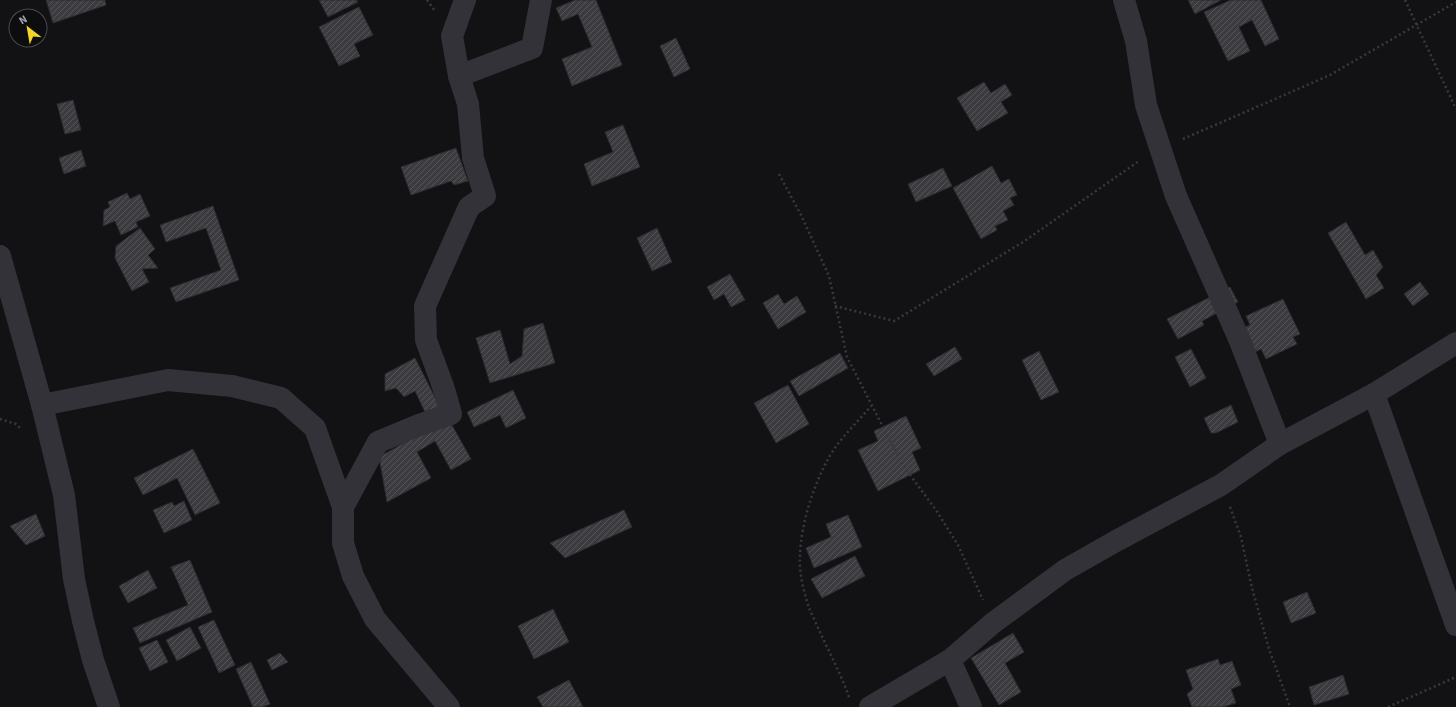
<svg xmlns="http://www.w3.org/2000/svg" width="1456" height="707" font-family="'Source Sans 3',sans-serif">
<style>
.building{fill:url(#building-hatch);stroke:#2c2b2f}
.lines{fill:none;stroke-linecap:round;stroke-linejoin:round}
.path{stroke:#38393f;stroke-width:2.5;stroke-dasharray:2 3;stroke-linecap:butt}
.minor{stroke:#323238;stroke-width:22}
</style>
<defs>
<pattern id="building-hatch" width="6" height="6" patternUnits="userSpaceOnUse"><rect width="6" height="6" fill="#3c3b40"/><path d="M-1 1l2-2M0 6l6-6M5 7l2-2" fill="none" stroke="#555459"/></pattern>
</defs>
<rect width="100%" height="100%" fill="#121113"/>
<g class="building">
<polygon points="46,0 105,0 106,5 53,23"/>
<polygon points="319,0 358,0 356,1 358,2 328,17"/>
<polygon points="575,0 596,0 622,65 572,86 562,59 592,47 578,14 562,21 556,8"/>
<polygon points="1188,0 1221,0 1195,14"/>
<polygon points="1231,0 1261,0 1279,39 1265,46 1252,20 1239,27 1250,51 1228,61 1204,12"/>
<polygon points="359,7 373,35 354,44 360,56 339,66 319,27"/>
<polygon points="676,38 690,69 674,77 660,46"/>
<polygon points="984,82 991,93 1005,84 1012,95 1001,102 1008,113 977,131 957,98"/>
<polygon points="73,100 81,130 65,134 57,104"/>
<polygon points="623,125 640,167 592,186 584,164 613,152 605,132"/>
<polygon points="456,148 468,181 454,185 451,181 411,195 401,167"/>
<polygon points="81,150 86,166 64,174 59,158"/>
<polygon points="992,166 1001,183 1009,179 1017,195 1010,198 1014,205 1003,211 1008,220 995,226 997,230 981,239 953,188"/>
<polygon points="943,168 952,186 916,202 908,184"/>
<polygon points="127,193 130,199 140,194 150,216 136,222 138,227 121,235 115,221 103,226 104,210 110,207 108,202"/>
<polygon points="213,206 239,280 176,302 170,288 221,270 206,228 166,242 160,225"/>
<polygon points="1346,222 1365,255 1373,250 1383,267 1376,275 1384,288 1366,299 1328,233"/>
<polygon points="140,228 155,249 148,255 158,268 142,269 149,282 132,291 115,258 116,246"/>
<polygon points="657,228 672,262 652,271 637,238"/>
<polygon points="730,274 745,300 731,307 724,294 714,300 707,287"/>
<polygon points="1420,282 1429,294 1413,306 1404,294"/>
<polygon points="1230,287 1238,302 1202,321 1204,325 1178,339 1167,319"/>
<polygon points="778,294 784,304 797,296 806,312 778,329 763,303"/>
<polygon points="1283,299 1300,334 1293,337 1297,344 1266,359 1261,349 1251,354 1239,330 1250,325 1246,316"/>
<polygon points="543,323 555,363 490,383 476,338 500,330 510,364 522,356 524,329"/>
<polygon points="955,347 962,359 934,376 926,364"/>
<polygon points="1191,349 1206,378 1190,387 1175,357"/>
<polygon points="1039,351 1059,392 1041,400 1022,360"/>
<polygon points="840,353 848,368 799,396 790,381"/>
<polygon points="415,358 440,407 426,414 415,391 404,397 396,388 385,391 385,374"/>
<polygon points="788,385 809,424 776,443 754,403"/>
<polygon points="513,390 526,418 506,428 500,415 474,427 467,412"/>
<polygon points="1231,405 1238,422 1216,433 1211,433 1204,418"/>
<polygon points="906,416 921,448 912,452 920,470 878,491 858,450 878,441 874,431"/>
<polygon points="448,418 471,459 451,470 435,441 417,452 431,478 387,502 379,457"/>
<polygon points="193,449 220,503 195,515 177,478 143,495 134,478"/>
<polygon points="184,501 192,520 164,533 153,510 172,502 174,506"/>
<polygon points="624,510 632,527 565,558 550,543"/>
<polygon points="36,514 45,536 26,545 10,526"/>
<polygon points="848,515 862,547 814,568 806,548 831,537 826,524"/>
<polygon points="855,556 865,576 822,598 811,579"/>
<polygon points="190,560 212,612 140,643 133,628 188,605 171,567"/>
<polygon points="148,570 157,588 128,603 119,586"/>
<polygon points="1307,592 1316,613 1291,623 1283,602"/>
<polygon points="553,609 569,642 534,659 518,626"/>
<polygon points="214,620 235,665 219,673 198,627"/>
<polygon points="190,627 201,648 177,661 166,640"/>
<polygon points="1013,633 1024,652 1005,663 1021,692 999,705 971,658"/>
<polygon points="157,640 168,662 150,671 139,648"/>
<polygon points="280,653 288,662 272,670 267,660"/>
<polygon points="1218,659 1220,665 1232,661 1241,685 1231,689 1236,703 1223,707 1192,707 1187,694 1193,689 1186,670"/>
<polygon points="251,662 270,704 263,707 253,707 236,669"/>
<polygon points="1343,675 1349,694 1314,705 1309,687"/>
<polygon points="569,680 583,707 543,707 537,697"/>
</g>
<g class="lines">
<g class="path">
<polyline points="427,0 435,11"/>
<polyline points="1405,0 1456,109"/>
<polyline points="1183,139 1330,75 1456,2"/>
<polyline points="779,174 801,215 829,276 847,357 902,464 936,510 958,545 983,600"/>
<polyline points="835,306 894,321 1023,242 1139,161"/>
<polyline points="0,419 16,424 22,430"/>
<polyline points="1230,507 1241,537 1252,588 1269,649 1290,707"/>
<path d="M849,697C841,674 829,652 819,630C816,623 812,615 809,608C804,592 799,574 800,557C800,524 817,472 837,445C847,432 860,419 871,406"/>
<polyline points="1388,707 1456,677"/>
</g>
<g class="minor">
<polyline points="1124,0 1136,41 1146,105 1176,196 1240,341 1280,444"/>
<polyline points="459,76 532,48 541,0"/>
<polyline points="0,256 42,405 64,495 74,579 83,621 93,660 109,707"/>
<polyline points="1374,394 1456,625"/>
<polyline points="42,405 168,380 232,386 281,398 315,428 343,507 343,543 353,576 375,619 449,707"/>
<polyline points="343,507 378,442 419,425 451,414 444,389 426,340 425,306 469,207 485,196 473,158 468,104 459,76 452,36 465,0"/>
<polyline points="950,660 971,707"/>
<polyline points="870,707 950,660 993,623 1065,570 1116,541 1221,485 1280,444 1374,394 1456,343"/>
</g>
</g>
<g transform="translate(28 28) rotate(329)"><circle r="19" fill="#0d0c0e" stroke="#494950"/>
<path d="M0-3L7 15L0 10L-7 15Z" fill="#f2d42b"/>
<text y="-6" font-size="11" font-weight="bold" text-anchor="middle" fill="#a3a5b4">N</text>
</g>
</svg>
